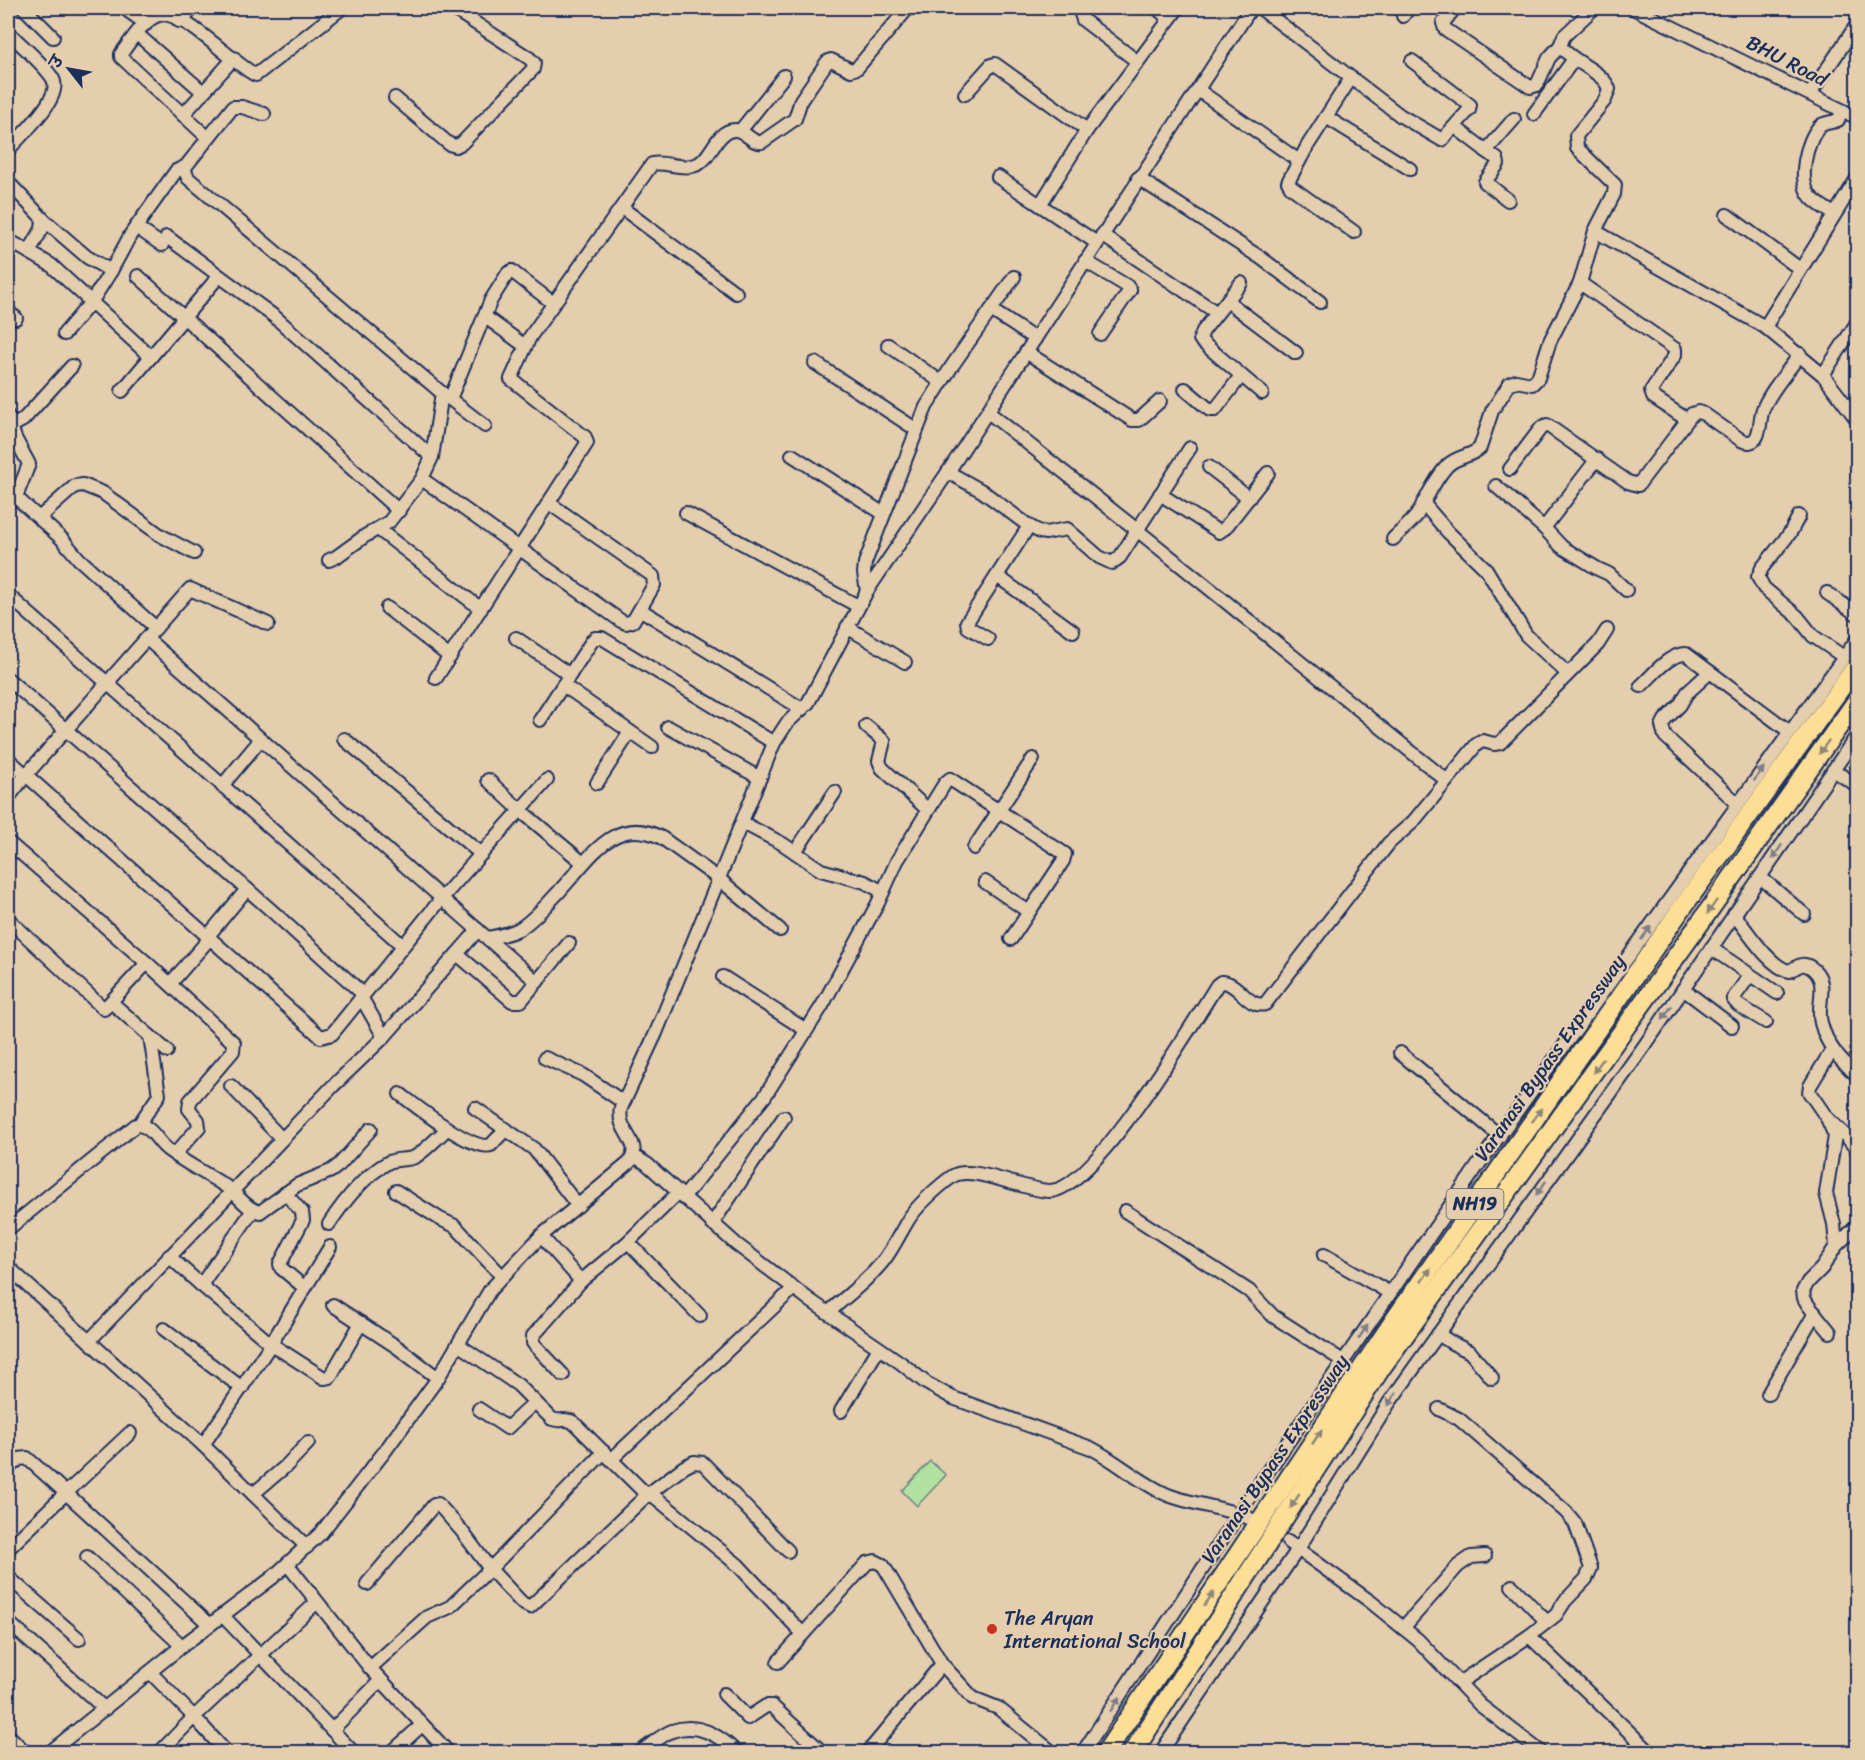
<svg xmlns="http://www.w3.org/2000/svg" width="1865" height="1760" font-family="Sriracha,'Playpen Sans Deva',sans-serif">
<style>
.green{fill:#b2e1a1;stroke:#668880;stroke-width:1.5}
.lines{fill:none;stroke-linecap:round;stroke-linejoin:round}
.minor-casing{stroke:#1b2f5e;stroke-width:16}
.highway-casing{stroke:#1b2f5e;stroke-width:22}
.minor{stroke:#e4ceae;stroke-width:12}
.highway{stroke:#fcde96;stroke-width:18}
.oneway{fill:#8c867a}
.oneway2{fill:#807e86}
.poi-dot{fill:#c8321e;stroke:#e4ceae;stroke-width:2}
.labels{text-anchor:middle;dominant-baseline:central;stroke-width:4.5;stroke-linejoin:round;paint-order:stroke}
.shield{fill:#e4ceae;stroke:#575f76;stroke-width:1.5}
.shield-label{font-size:18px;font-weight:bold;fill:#1b2f5e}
.street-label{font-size:20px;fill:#1b2f5e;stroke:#e4ceae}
.poi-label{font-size:20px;fill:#1b2f5e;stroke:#e4ceae;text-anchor:start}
</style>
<rect width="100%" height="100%" fill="#e4ceae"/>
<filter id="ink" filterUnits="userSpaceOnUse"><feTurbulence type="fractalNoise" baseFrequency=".0167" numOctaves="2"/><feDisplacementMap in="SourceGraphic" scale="12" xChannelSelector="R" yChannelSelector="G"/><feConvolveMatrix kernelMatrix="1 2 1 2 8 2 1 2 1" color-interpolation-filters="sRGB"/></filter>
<g filter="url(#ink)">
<polygon class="green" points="930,1461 946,1475 917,1506 902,1491"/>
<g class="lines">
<defs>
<g id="minor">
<polyline points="24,8 53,37"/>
<polyline points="124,8 146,24"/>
<polyline points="1084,8 1081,14 1083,20 1138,62"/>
<polyline points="1157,8 1169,19"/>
<polyline points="1260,8 1401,116 1442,140 1469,110 1470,105 1412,61"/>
<polyline points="1455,8 1443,23 1445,29 1530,87 1537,85 1549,58 1560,46"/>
<path d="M1594,8L1564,36L1560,46C1572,62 1603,71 1609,89L1605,100L1576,136L1577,148L1615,185L1614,194L1595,231L1765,327"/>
<polyline points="1633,8 1858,118"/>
<polyline points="1403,16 1409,8"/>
<polyline points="179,21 194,8"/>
<path d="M8,32C19,43 46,66 53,79C63,98 21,135 8,150"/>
<polyline points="137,34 203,92"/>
<polyline points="1351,78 1308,145 1288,182 1291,187 1354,232"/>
<polyline points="1198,90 1299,161"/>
<polyline points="965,94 991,65 995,64 1087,130"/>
<polyline points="1810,94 1858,23"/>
<polyline points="395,98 449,144 456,146 462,143 533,69 534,63 529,58 452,8"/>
<polyline points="264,114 242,107 233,107 186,166 185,171 188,178 442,393 485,426"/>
<polyline points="1534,114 1574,59"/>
<polyline points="183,115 234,58"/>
<polyline points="1326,117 1410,169"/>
<polyline points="1455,127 1497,159 1498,164 1485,182 1508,200"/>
<polyline points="740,131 784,76"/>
<path d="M208,138L121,57V54C130,42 144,19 159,15C182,8 235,66 256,75L342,8"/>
<polyline points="1486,151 1514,119"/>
<polyline points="998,177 1097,243"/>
<polyline points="1858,177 1765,327 1823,375 1858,421"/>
<polyline points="1138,178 1261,258 1320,302"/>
<polyline points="8,182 43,219 42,229 29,252"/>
<polyline points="1040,205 1087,130 1178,8"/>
<polyline points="622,208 736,293"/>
<path d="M1834,214C1826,209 1817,204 1811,197C1797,181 1806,140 1820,126C1825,122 1832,123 1838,120L1843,111"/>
<polyline points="1727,215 1800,269"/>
<polyline points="43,219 87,257 111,271"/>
<polyline points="136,227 162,245"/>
<polyline points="1102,235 1217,313"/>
<polyline points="167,237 275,317 432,457"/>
<polyline points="8,240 51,265 151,357"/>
<polyline points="1085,261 1127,286 1130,290 1100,334"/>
<polyline points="138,276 399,511"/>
<polyline points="1241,283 1203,331 1200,339 1202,342 1262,393"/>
<polyline points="1580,283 1675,349 1675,355 1651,391 1653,397 1686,419"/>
<polyline points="1227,301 1296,353"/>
<polyline points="991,310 1035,339"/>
<polyline points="8,312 16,318"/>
<polyline points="484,316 525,346"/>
<polyline points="64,334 92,301 111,271 131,234 176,171 182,168"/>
<polyline points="888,345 941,382"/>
<polyline points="1026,352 1132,420 1139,420 1160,401"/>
<polyline points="815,363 917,430"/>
<polyline points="1823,375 1858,321"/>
<polyline points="1185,389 1210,410 1215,410 1241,376"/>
<polyline points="122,391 219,276"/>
<polyline points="442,393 432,457 422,479 621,621 626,623 633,621 654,585 653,576 549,503"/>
<polyline points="450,399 491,300 508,273 512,271 514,273 553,303"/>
<polyline points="988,412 1137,530 1446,780"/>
<polyline points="8,416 15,438 29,464 16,497"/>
<polyline points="12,426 23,420 72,366"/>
<polyline points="792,455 884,514"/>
<polyline points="1209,467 1249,498"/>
<path d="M1510,469L1541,428L1547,425L1628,482L1638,485L1692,414L1698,412L1704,414L1741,440C1747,443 1754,443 1757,436C1761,428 1760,417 1763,409C1771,389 1788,372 1800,354"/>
<polyline points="948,472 982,491 1029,526 1040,532 1046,533 1067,529 1099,557 1112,563 1120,557 1190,448"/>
<polyline points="1496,486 1544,528 1562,547 1598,569 1609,574 1626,590"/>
<polyline points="8,490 62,539 79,559 156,628"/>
<polyline points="1160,494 1219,532 1225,528 1268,473"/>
<polyline points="1423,503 1448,532 1486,569 1526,635 1568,674"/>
<polyline points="686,513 858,606"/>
<polyline points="1799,516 1790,533 1762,568 1758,577 1764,588 1797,616 1813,636 1844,657"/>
<polyline points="39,518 75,486 83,485 103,493 160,535 194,553"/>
<polyline points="1544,528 1597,459"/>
<polyline points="378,529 481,609"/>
<path d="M1393,539C1401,531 1410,524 1417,515C1427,498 1434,480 1447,466C1456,456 1471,457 1480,448L1492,411L1510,383L1516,381L1532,384L1538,378L1550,341L1580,283L1595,231"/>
<polyline points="329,560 336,557 365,536 389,522 422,479"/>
<polyline points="997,576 1073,631"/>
<polyline points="867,591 864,573 865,563 926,407 952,366 1014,277"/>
<polyline points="1827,593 1858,615"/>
<polyline points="8,595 402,945"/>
<polyline points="387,608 450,657"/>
<polyline points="641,610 802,709"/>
<polyline points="847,627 905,662"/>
<polyline points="516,638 570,675"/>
<polyline points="147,639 537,982"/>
<polyline points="988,639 968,627 967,622 1029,526"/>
<polyline points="1710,672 1687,693 1680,705 1665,720 1662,726 1665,736 1738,804"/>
<path d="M436,678L587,443L585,437L511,379L530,337L652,164C666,161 683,171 698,164C712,157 716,131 734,130C745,129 751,144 762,142L795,119L801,100L827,62L831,60L851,70L857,68L908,8"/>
<polyline points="8,679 272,911 363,994"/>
<polyline points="563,685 652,747"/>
<path d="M1641,686C1653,675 1668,654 1686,654L1790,732"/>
<polyline points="540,720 592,641 595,638 602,638 774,743"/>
<polyline points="866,726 884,741 879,761 882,768 928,810"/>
<polyline points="668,727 760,778"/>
<polyline points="344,739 481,854"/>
<polyline points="8,759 321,1037 332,1034 442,898 547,780"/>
<polyline points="1833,770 1858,786"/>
<polyline points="488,780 520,810 582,862"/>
<polyline points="597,783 630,732"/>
<polyline points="222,786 261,739"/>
<polyline points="8,798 26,775 190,589 268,624"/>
<polyline points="743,823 783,844 821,870 865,882 883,892"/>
<polyline points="8,842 147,963 234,1043 233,1051 190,1101 189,1109 198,1120 199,1127 175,1154"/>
<polyline points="974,848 1033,759"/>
<polyline points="795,852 835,792"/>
<polyline points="1760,877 1804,914"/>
<polyline points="985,882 1029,912"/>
<path d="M1734,914C1746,929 1771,969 1790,971C1799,965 1804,961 1814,970C1829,984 1816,1005 1821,1023C1827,1046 1840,1061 1858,1076"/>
<polyline points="8,919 104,1009 147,963"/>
<polyline points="208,936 247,889"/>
<path d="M488,938C498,936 509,934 519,929C534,920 560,891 571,878C596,849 620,816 662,838L719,879L780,930"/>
<polyline points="1711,948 1777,993"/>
<polyline points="457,954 512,1001 521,1001 569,943"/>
<polyline points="1750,975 1733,999 1738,1005 1766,1022"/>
<polyline points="723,977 806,1030"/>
<polyline points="170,984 210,938"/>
<polyline points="1683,989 1732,1026"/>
<polyline points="361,997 384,1037"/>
<polyline points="111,1002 167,1051"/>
<polyline points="1832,1050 1810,1086 1809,1092 1827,1118 1845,1135 1858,1151"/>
<polyline points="1400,1053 1500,1136"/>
<polyline points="545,1058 583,1075 623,1102"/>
<polyline points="231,1086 282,1139"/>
<path d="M400,1094C416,1106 473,1152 491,1145L506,1129"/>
<polyline points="475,1108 534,1149 578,1206"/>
<polyline points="1827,1118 1835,1136 1826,1193 1834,1224 1836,1246"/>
<polyline points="141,1125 142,1120 159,1095 150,1036"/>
<path d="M634,1156L647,1164L736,1244L811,1301L901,1363L926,1383L953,1398L1091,1448C1118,1462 1140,1483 1168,1495C1194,1505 1223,1507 1249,1518"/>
<polyline points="396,1191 440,1219 455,1226 502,1276"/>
<polyline points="285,1193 302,1212 303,1220 280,1264 281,1268 305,1288"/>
<polyline points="683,1198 765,1096 822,1006 878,903 897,861 945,783 950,779 1065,854 1063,861 1011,939"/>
<polyline points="1125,1211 1249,1291 1273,1316 1343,1361"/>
<path d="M329,1224C344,1201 363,1177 387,1163C395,1158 406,1161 415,1157C426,1150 437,1138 447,1129"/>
<polyline points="712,1224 784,1117"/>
<path d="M8,1229L136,1125C151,1124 157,1142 168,1150C188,1165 211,1176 231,1190C240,1198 248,1210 260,1212L297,1185L331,1171L339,1165L371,1129"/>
<polyline points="541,1236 581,1281"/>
<polyline points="628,1242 700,1316"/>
<polyline points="1324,1255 1390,1293"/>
<polyline points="169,1256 201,1285 271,1344 324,1378 330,1377 361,1323"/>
<polyline points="8,1267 203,1445"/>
<polyline points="201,1285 253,1210"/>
<polyline points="333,1305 397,1347 438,1378"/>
<path d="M828,1313C846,1296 869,1280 884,1260C894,1247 901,1231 910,1217C919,1204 940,1185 953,1176C971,1164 1026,1191 1050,1191C1093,1191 1193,1023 1217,985L1221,982C1238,981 1248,1009 1265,1004L1389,843L1413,822L1477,744L1483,741L1494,744L1500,743L1598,644L1607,630"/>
<polyline points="164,1329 242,1388"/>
<polyline points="1830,1332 1808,1305 1804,1298 1803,1291 1808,1282 1822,1268 1836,1246 1858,1225"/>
<polyline points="1438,1334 1452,1343 1470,1352 1492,1378"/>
<polyline points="89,1341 333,1086 384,1037 478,930"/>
<path d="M459,1345L518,1385L552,1419C559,1422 565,1418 573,1422L647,1495L655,1497L738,1565L803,1634"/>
<polyline points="563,1375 533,1343 533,1336 581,1281 628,1242 678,1193"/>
<polyline points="1768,1394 1815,1313"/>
<polyline points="479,1409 507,1428 535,1402"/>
<polyline points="1439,1409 1459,1419 1566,1512 1575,1523 1591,1568 1586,1579 1565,1601 1556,1615 1529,1636"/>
<polyline points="841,1411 879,1348"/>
<polyline points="612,1459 794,1288"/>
<polyline points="8,1468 19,1459 27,1458 66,1493 130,1433"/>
<polyline points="253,1494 286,1466 308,1443"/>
<polyline points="1288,1542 1371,1602 1418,1640 1480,1705 1541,1752"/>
<polyline points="307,1547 203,1445 271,1344 330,1247"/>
<polyline points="8,1549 66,1493 209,1624"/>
<polyline points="87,1557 182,1646"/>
<polyline points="288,1565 370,1668 448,1752"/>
<polyline points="8,1577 79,1639"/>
<polyline points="367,1584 434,1505 438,1504 461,1530 490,1569 522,1603 530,1607 647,1495 684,1467 694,1462 703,1463 788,1551"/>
<polyline points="1512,1586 1547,1622"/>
<polyline points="222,1615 353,1752"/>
<polyline points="8,1622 105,1709"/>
<polyline points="1403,1628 1458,1566 1471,1557 1485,1556"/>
<polyline points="778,1662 867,1563 875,1561 883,1565 942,1664"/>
<polyline points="370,1668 427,1617 450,1607 490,1569 604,1452"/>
<polyline points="150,1672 194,1717 226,1752"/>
<polyline points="1459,1683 1529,1636 1647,1749"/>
<polyline points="724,1694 748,1718 766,1706 772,1706 822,1752"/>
<polyline points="332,1730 381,1680"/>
<polyline points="8,1735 25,1752"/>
<path d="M50,1752L182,1646L272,1578L321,1533L385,1451L438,1378L490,1290L541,1236L630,1162C643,1140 616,1133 621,1108L656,1033L774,743L787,723L808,703L867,591L948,472L1251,8"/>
<polyline points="160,1752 194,1717 317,1602"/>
<polyline points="392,1752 422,1725"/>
<path d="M640,1752C650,1746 661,1735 672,1731C697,1722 719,1735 736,1752"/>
<polyline points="868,1752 942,1664 973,1698 998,1708 1052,1752"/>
<polyline points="1083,1752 1239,1513 1481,1161 1858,638"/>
<polyline points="1161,1752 1298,1549 1389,1403 1645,1045 1858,734"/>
</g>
<g id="highway">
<polyline points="1106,1752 1393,1322 1679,912 1858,664"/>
<polyline points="1133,1752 1381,1368 1700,923 1858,699"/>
</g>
</defs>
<use href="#minor" class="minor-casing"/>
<use href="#highway" class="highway-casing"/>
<use href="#minor" class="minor"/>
<use href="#highway" class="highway"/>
</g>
<defs><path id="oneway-solid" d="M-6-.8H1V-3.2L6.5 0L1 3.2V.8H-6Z" transform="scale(1.5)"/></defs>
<g class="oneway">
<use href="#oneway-solid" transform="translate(1824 747) rotate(125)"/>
<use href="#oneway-solid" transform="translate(1712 907) rotate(125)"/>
<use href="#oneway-solid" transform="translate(1598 1066) rotate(126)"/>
<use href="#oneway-solid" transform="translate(1537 1115) rotate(-55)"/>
<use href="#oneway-solid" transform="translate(1426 1275) rotate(-55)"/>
<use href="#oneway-solid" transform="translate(1317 1437) rotate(-56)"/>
<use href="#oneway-solid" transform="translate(1295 1501) rotate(123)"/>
<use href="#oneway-solid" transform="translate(1209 1599) rotate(-56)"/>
</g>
<g class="oneway2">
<use href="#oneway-solid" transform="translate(1759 774) rotate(-54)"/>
<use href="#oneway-solid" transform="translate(1777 852) rotate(124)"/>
<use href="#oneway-solid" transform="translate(1646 933) rotate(-54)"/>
<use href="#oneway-solid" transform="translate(1667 1013) rotate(124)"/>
<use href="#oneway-solid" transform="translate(1541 1188) rotate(126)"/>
<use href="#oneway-solid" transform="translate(1363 1332) rotate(-56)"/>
<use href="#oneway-solid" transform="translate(1392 1399) rotate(124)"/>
<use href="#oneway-solid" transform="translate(1115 1704) rotate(-57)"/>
</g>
</g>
<circle class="poi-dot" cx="992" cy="1629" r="6"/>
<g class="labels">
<rect class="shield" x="1446.5" y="1189" width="57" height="30" rx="4.5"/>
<g class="shield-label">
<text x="1475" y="1204">NH19</text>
</g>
<g class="street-label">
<text transform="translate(1787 61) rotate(27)">BHU Road</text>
<text transform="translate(1550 1058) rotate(-55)">Varanasi Bypass Expressway</text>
<text transform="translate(1275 1459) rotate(-56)">Varanasi Bypass Expressway</text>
</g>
<g class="poi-label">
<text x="1004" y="1618">The Aryan<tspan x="1004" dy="23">International School</tspan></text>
</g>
</g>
<rect width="1865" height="1760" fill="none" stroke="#e4ceae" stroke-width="30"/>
<rect x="15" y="15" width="1835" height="1730" fill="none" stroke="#1b2f5e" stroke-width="2" filter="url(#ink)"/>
<g transform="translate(69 69) rotate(301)" stroke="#e4ceae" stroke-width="4.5" paint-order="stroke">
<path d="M0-4.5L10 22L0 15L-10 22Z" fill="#1b2f5e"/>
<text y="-9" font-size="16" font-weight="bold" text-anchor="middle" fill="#1b2f5e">उ</text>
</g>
</svg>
